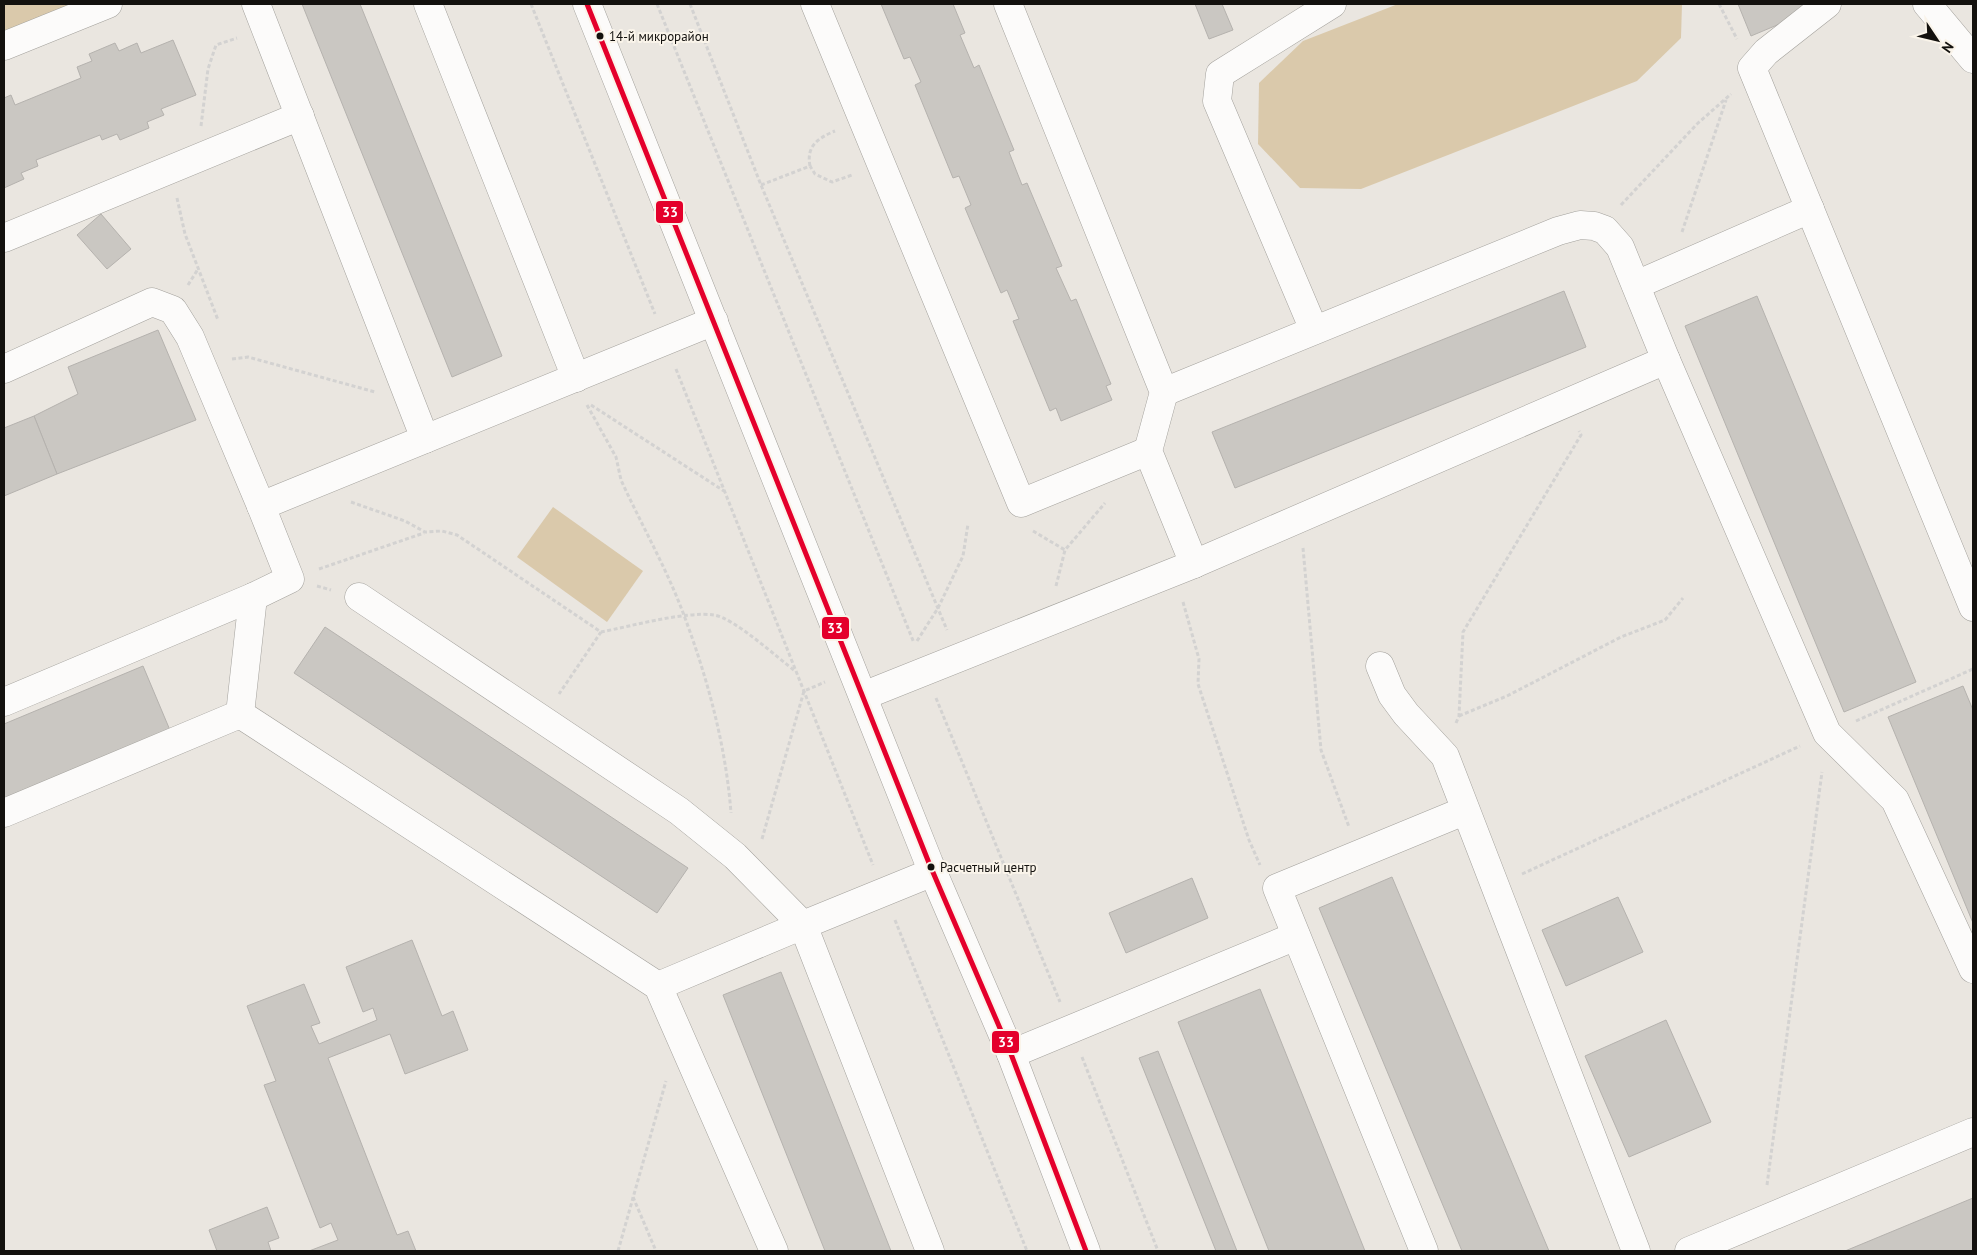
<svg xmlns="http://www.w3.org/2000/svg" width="1977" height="1255" font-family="'PT Sans',sans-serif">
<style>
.green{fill:#dac9ab}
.building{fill:#cac7c2;stroke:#b5b2ae}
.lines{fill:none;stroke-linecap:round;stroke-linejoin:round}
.minor-casing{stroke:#a3a19c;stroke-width:29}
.path{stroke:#d3d2d1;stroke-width:3;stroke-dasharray:4 2.5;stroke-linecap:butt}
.minor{stroke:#fcfbfa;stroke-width:28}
.bus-1-casing{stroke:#faf4ea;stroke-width:9}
.bus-1{stroke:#e4002b;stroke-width:5}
.bus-dot{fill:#13110e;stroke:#faf4ea;stroke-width:2}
.labels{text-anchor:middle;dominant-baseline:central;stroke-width:4;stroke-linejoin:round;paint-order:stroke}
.bus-label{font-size:13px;fill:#13110e;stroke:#faf4ea;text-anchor:start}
.line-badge{stroke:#faf4ea;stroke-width:2}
.badge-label{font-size:14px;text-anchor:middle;font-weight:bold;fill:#fff}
</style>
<rect width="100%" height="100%" fill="#eae6e0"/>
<g class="green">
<polygon points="4,4 75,4 4,32"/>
<polygon points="1398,4 1682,4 1681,38 1637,81 1361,189 1300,188 1258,144 1259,83 1303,41"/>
<polygon points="553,507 643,571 607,622 517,557"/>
</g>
<g class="building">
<polygon points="302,4 360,4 502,356 452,377"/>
<polygon points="881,4 953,4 965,33 960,35 974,68 979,65 1014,150 1009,152 1022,185 1027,183 1062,266 1056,268 1071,301 1076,299 1111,384 1106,386 1112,400 1061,421 1056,408 1050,411 1013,321 1019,319 1007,290 1001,293 965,208 971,205 959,176 953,178 915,85 921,82 910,57 904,59"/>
<polygon points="1195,4 1222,4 1233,30 1209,39"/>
<polygon points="1738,4 1810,4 1813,10 1751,36"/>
<polygon points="173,40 196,95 161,109 164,115 147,122 149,128 120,140 117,134 102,140 100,135 36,160 38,166 21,173 24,179 4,188 4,98 11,95 15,105 81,78 77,67 92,61 89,54 115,43 119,51 137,43 141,53"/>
<polygon points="101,214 131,249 107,269 77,235"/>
<polygon points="1564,291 1586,347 1235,488 1212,432"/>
<polygon points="1757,296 1916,682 1844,712 1685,326"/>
<polygon points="158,330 196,420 57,474 34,416 78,394 68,367"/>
<polygon points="34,416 57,474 4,496 4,428"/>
<polygon points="325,627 688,868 657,913 294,673"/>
<polygon points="143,666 172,735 4,804 4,724"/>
<polygon points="1963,686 1973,710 1973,923 1888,717"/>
<polygon points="1392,877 1549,1251 1462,1251 1319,908"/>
<polygon points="1192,878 1208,918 1126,953 1109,913"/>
<polygon points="1618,897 1643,952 1566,986 1542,930"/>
<polygon points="412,940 442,1016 453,1011 468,1050 405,1074 390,1034 328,1058 397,1235 408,1231 416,1251 309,1251 338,1240 331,1223 320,1228 264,1085 276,1081 247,1006 304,984 320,1023 311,1026 319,1044 377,1020 373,1008 363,1012 346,967"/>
<polygon points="781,972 891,1251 825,1251 723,995"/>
<polygon points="1260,989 1365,1251 1269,1251 1178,1022"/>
<polygon points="1666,1020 1711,1122 1629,1157 1585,1056"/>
<polygon points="1158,1051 1237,1251 1216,1251 1139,1058"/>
<polygon points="1973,1198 1973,1251 1845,1251"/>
<polygon points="267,1207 279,1238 268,1242 271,1251 217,1251 209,1230"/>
</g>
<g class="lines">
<defs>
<g id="minor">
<polyline points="256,4 425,439"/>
<polyline points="428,4 576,378"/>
<polyline points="587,4 929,863 1011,1054 1086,1251"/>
<polyline points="815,4 1021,503 1148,451"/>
<polyline points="1008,4 1164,392 1148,451 1194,564"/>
<polyline points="1827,4 1766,52 1752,68 1973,607"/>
<polyline points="1927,4 1973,59"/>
<polyline points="4,46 108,4"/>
<polyline points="4,238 300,116"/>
<polyline points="1636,285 1810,209"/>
<polyline points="1314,330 1217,101 1220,74 1332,4"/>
<polyline points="4,369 152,302 173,310 190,337 261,506"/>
<polyline points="1164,392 1558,231 1580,225 1594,226 1605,230 1620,247 1666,360 1827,733 1895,800 1973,969"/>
<polyline points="359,597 679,811 735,856 803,925 933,872"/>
<polyline points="1380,666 1392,695 1406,714 1445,756 1636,1251"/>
<polyline points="863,696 1194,564 1666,360"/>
<polyline points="4,702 253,597"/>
<polyline points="240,714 253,597 290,579 261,506 714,321"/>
<polyline points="4,813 240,714 658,986 774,1251"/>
<polyline points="658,986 803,925 930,1251"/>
<polyline points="1011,1054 1296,936"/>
<polyline points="1424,1251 1277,888 1464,811"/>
<polyline points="1689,1251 1973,1132"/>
</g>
</defs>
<use href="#minor" class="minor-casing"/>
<g class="path">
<polyline points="531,4 655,314"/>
<polyline points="657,4 914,643"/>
<polyline points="690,4 761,185 947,630"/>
<polyline points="1719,4 1737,39"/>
<polyline points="201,126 208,69 216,45 237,38"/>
<path d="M810,166C806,146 818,138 835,131"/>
<polyline points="761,185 810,166 815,174 832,182 852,175"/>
<polyline points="177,198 185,234 218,320"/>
<polyline points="1621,205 1697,124 1731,94"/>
<polyline points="1682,232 1726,100"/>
<polyline points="188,285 198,269"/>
<polyline points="232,359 248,357 375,392"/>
<polyline points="676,369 873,865"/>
<path d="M587,405L616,457L621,480C642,526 668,571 685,618C708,680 726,747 731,813"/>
<polyline points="591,405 724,491"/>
<polyline points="351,502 405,521 425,532 442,531 457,535 601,632 559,694"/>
<polyline points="1033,531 1065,550"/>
<polyline points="1303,548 1321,750 1349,827"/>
<polyline points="319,569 424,533"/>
<polyline points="317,586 331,590"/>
<polyline points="1056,586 1065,550 1105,503"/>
<polyline points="1183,602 1199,659 1198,684 1249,840 1260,865"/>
<path d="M601,632C632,626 685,611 714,615C734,618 778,658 795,671"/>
<polyline points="917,641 938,608 963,556 968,524"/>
<polyline points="936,698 1060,1002"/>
<polyline points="1459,716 1507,696 1621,637 1665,620 1683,598"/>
<polyline points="1856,721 1973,669"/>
<polyline points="1456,723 1459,716 1463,632 1581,435 1579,431"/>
<polyline points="762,839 804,691 825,682"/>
<polyline points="1522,874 1800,746"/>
<polyline points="895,920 1027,1251"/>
<polyline points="1082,1057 1158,1251"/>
<polyline points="1767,1185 1822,772"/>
<polyline points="633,1197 656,1251"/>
<polyline points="618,1251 666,1081"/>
</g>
<use href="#minor" class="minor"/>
<defs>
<polyline id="bus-1" points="587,4 929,863 1011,1054 1086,1251"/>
</defs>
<use href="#bus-1" class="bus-1-casing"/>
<use href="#bus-1" class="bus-1"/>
</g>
<g class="bus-dot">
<circle cx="600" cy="36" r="4.5"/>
<circle cx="931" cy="867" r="4.5"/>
</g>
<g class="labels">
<g class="bus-label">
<text x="609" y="36">14-й микрорайон</text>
<text x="940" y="867">Расчетный центр</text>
</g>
</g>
<g class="line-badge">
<rect x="655" y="200" width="29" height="24" rx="5" fill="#e4002b"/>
<rect x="821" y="616" width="29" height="24" rx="5" fill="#e4002b"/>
<rect x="991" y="1030" width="29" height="24" rx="5" fill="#e4002b"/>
</g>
<g class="badge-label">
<text x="670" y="217">33</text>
<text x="835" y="633">33</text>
<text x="1006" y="1047">33</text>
</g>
<rect width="1977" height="1255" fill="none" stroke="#13110e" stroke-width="10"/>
<g transform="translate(1937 40) rotate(125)" stroke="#faf4ea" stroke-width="4" paint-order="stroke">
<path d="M0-4L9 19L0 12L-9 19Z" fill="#13110e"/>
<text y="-8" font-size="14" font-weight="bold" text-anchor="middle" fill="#13110e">N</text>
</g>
</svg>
